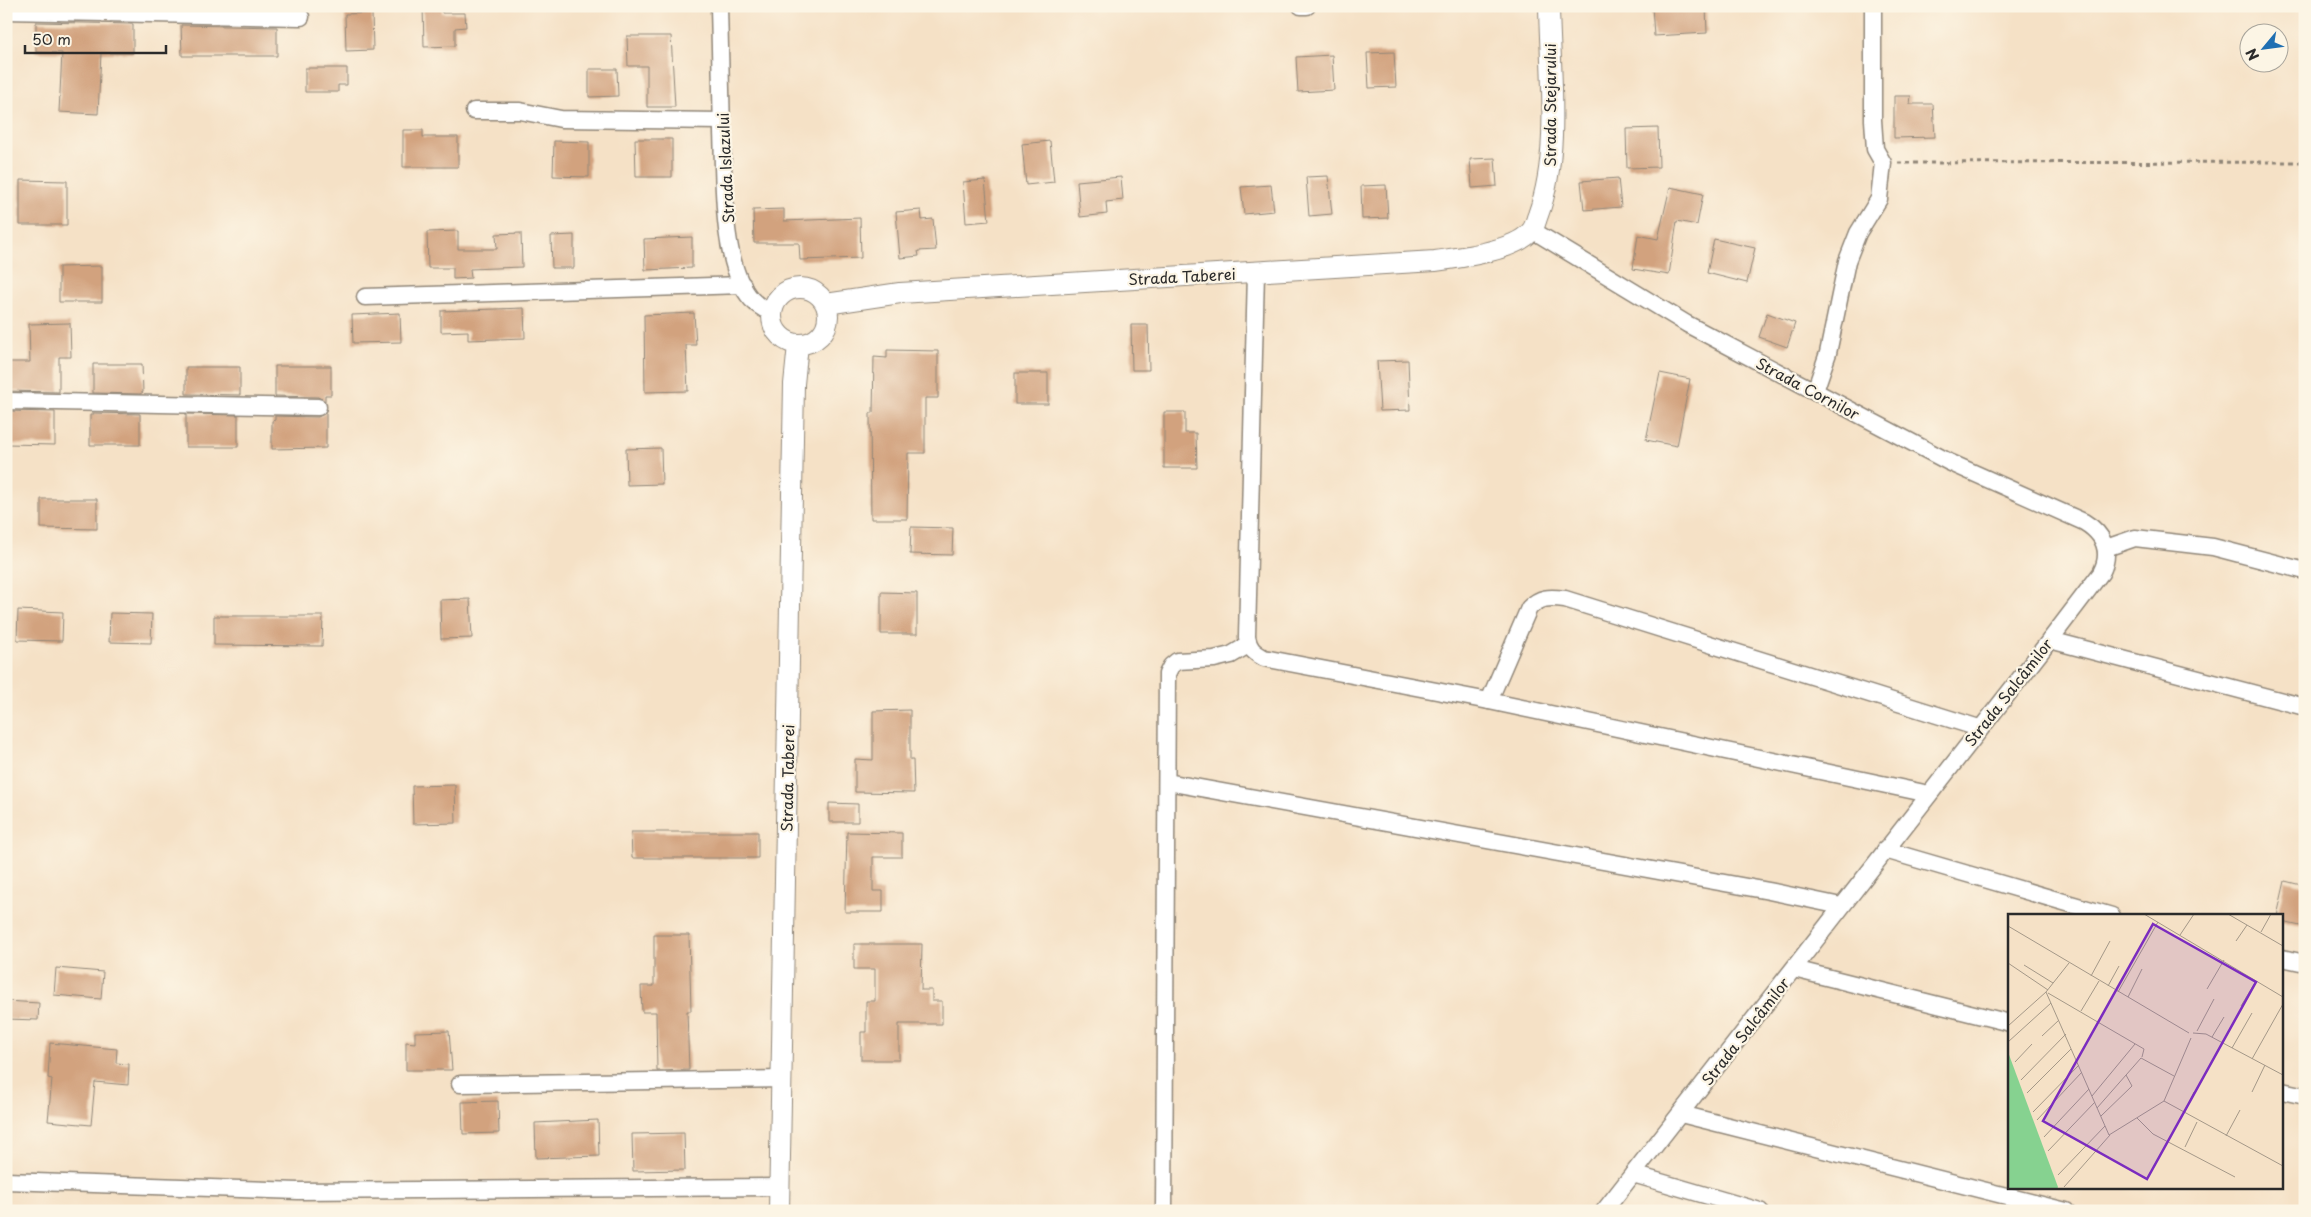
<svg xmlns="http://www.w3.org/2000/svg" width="2311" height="1217" font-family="'Playpen Sans',sans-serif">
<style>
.building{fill:#d2a27e}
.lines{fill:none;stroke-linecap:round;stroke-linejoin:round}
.minor-casing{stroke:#908678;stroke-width:19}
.tertiary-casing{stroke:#908678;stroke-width:22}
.path{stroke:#908678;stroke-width:3;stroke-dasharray:4 4;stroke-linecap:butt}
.minor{stroke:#fff;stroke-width:16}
.tertiary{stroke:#fff;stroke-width:20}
.labels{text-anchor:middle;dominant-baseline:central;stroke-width:4.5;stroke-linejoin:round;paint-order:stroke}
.street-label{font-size:15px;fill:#2b2b2b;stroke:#fcf5e5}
.inset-road{fill:none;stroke:#a49888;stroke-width:1}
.view{fill:#7b2cbf;fill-opacity:0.15;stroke:#7b2cbf;stroke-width:2.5}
.inset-edge{fill:none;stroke:#2b2b2b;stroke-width:2.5}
</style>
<rect width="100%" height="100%" fill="#fcf5e5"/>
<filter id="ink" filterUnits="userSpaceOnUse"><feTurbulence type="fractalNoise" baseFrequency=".02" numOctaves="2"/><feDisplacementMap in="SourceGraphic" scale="10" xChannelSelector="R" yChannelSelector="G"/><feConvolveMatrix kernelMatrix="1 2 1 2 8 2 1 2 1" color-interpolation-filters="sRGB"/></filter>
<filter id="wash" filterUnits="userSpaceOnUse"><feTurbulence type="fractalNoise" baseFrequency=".0096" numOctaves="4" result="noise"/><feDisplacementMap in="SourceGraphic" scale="20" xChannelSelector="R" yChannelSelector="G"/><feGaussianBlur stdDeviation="1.12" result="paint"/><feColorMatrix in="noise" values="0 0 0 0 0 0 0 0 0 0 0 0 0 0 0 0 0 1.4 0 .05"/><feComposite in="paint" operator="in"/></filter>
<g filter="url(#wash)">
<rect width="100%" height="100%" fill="#f5e1c6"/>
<g id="blocks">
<g class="building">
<polygon points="423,6 442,6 442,13 465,13 466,27 455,28 455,46 424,47"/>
<polygon points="1652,6 1706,6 1707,33 1654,36"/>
<polygon points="372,13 373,50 346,51 345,14"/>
<polygon points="36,22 133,24 133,53 101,53 98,114 59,112 62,53 36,52"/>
<polygon points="181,25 277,27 277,56 182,56"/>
<polygon points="627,36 671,36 675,107 647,107 647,66 628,66"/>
<polygon points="1394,52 1396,87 1369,88 1367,53"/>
<polygon points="1332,55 1334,90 1298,92 1296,57"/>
<polygon points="305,68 347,68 347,85 338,85 338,92 305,92"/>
<polygon points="589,69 617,69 618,96 589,97"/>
<polygon points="1894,96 1911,96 1910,104 1933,104 1935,137 1894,138"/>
<polygon points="1658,128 1659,167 1627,168 1626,129"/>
<polygon points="403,130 423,130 423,137 458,137 458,167 403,167"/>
<polygon points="635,139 672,139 672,177 636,177"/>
<polygon points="554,141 589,142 589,177 553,176"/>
<polygon points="1050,141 1054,182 1026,185 1022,144"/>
<polygon points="1495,158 1497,186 1472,188 1470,159"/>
<polygon points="1328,176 1332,214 1309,216 1306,177"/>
<polygon points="1121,177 1123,200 1106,202 1107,214 1080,217 1077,181"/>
<polygon points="1618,178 1621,207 1584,210 1581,181"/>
<polygon points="20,180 67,181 67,225 20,225"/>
<polygon points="985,180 989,221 966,223 963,182"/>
<polygon points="1271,185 1274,211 1244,214 1241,187"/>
<polygon points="1386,185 1388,218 1362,219 1361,186"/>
<polygon points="1670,187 1703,194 1697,225 1677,221 1669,275 1633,269 1638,235 1658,239"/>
<polygon points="784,209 784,221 860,218 861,258 800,260 799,243 754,243 753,210"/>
<polygon points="921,210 922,220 933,219 936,250 918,251 919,256 900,258 896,212"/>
<polygon points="458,231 458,249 497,249 496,234 521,233 522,267 470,269 471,278 453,279 453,268 428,268 427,232"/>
<polygon points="574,235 574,268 552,268 551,236"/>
<polygon points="692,237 692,268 645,270 644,239"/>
<polygon points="1714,239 1755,248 1747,283 1707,273"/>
<polygon points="102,266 102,302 59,302 59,267"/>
<polygon points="524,308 525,338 468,340 468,331 441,332 441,311"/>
<polygon points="400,313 401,342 353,343 352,315"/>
<polygon points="694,313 696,345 686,345 688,391 645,392 644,315"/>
<polygon points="1767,313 1795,323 1787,347 1759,337"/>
<polygon points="70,323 71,357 59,357 59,392 6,391 6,362 30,362 29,324"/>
<polygon points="1131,325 1148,325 1149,370 1132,370"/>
<polygon points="887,350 938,351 938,398 925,398 925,453 908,453 907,519 871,519 870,413 873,413 874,357 887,358"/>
<polygon points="1408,360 1410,410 1380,411 1377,361"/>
<polygon points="93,364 142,364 143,392 140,394 93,393"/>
<polygon points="275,366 331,366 331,395 325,395 325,401 318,397 275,396"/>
<polygon points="186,367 240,367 240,395 186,394"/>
<rect x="1015" y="373" width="33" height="31"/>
<polygon points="1660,373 1690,379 1677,446 1646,440"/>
<polygon points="6,411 55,412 55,445 6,444"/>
<polygon points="1164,412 1185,412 1185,433 1196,433 1197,468 1164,468"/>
<polygon points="93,413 140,414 140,445 90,445 90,415 93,415"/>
<polygon points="326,413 326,448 272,449 272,421 275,420 275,416 318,417"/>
<polygon points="186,414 238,415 238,447 186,447"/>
<polygon points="661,448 662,484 627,485 626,449"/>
<polygon points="41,499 97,499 97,529 41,528"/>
<polygon points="911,527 953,528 952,555 910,554"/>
<polygon points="881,592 917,593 917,634 881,634"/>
<polygon points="470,599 472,638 441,639 440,600"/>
<polygon points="18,610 63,612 62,641 17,640"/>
<polygon points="110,613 152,614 151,643 109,642"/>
<polygon points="214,616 323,616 322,646 214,645"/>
<polygon points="910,710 910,760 913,760 914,793 855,792 855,759 873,760 873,711"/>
<polygon points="455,785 456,823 413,824 412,786"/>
<polygon points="829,803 858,804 858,822 829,822"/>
<polygon points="631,832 758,832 758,858 632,858"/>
<polygon points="847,832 902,833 902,857 873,857 873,891 883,891 883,912 845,912"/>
<polygon points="2285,881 2305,886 2305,927 2282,922 2282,916 2277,916"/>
<polygon points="654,935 689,935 691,1011 687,1011 689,1070 657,1071 656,1012 642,1012 641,986 654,986"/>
<polygon points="854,944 922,944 921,990 932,990 932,1001 942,1001 942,1024 899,1024 899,1060 861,1060 861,1032 866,1032 866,1001 875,1001 875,969 854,969"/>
<polygon points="56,968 103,972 101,999 54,995"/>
<polygon points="6,1001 39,1003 38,1020 6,1019"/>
<polygon points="449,1031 452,1070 406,1070 406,1042 415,1043 415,1032"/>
<polygon points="50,1043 117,1049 116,1063 129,1064 128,1085 95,1082 91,1125 48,1121 52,1079 48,1078"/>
<polygon points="498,1101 499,1133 463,1134 462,1102"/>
<polygon points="598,1120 599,1156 536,1158 535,1123"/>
<polygon points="684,1133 685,1170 633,1171 632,1134"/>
</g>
</g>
</g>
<g filter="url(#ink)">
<use href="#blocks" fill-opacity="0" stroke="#908678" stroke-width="1"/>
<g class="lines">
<defs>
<g id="minor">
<path d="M719,6C720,48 721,90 722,132C724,176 721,259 748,295C754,304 763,309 772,313"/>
<polyline points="1301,6 1307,6"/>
<polyline points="6,11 301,17"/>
<polyline points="474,111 520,111 561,119 722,121"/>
<path d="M1532,230L1687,324L1949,462L2084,522C2104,534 2112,552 2101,573L2050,640L1604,1211"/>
<path d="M1256,272L1247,637C1249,648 1253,652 1264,658L1489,701L1929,794"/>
<polyline points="365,297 743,285"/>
<polyline points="1815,391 1828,353 1847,261 1858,233 1879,199 1883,163 1875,149 1873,120 1873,6"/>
<polyline points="6,401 318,407"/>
<polyline points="2106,548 2135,538 2213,547 2305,571"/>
<polyline points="2050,640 2305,707"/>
<path d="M1489,701L1529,608C1540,597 1549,597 1565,599L1979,728"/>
<polyline points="1167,782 1769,891 1841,906"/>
<polyline points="1885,850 2112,916"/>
<polyline points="2282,958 2305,963"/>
<polyline points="1794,969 2010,1023"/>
<polyline points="460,1084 781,1079"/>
<polyline points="2282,1091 2305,1096"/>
<polyline points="1681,1114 2066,1211"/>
<polyline points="1633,1174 1760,1211"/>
<polyline points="6,1181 298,1191 779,1187"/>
<polyline points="1164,1211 1167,674 1171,666 1177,661 1214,659 1231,655 1248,645"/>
</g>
<g id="tertiary">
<circle cx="800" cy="316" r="28"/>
<path d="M826,304L900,293L1435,261C1459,258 1518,250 1532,230C1535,226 1536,220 1538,215C1561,153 1550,72 1549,6"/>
<polyline points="779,1211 794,384 798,345"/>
</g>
</defs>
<use href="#minor" class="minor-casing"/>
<use href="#tertiary" class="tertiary-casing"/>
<polyline class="path" points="1898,163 2305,162"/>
<use href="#minor" class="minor"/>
<use href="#tertiary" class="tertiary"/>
</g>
</g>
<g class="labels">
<g class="street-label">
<text transform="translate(1549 105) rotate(-90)">Strada Stejarului</text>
<text transform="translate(725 168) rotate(-93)">Strada Islazului</text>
<text transform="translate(1182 276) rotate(-3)">Strada Taberei</text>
<text transform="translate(1808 388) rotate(28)">Strada Cornilor</text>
<text transform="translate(2008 692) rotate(-52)">Strada Salcâmilor</text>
<text transform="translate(787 778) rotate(-89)">Strada Taberei</text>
<text transform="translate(1745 1031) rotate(-52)">Strada Salcâmilor</text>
</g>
</g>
<g transform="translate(2008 914)">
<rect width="275" height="275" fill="#f5e1c6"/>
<path d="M0,138L50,273L49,275H0Z" fill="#86d290"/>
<path class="inset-road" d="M136,0L275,83M220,0L275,32M0,12L181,119M253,18L263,0M172,21L186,0M228,27L239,11M0,49L40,76M16,51L45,69M83,62L102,27M100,72L111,52M199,75L216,46M38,78L101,221L156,187M110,78L150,8M40,79L136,135L134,143M120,83L134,55M233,92L248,67M73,97L91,67M0,112L38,78L61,49M189,117L206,85M185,119L198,120L275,161M34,122L51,106M204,123L216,103M0,128L43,89M224,134L244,99M244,145L275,90M7,148L24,130M13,166L58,120M244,178L257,151M19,179L63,135M84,182L127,130M156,187L275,252M156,187L183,124M89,194L133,144L166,162M25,198L71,151M176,199L186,178M93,202L124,172L118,161M129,204L145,220L227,263M29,206L74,158M218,222L232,196M36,223L81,175M177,233L189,208M40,237L87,188M50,261L97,212M56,273L102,221"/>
<path class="view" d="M145,10L248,68L139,265L35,207Z"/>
<rect width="275" height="275" class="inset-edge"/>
</g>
<rect width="2311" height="1217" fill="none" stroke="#fcf5e5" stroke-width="25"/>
<g transform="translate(2264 48) rotate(241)"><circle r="24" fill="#fcf5e5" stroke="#a8a49b"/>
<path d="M0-4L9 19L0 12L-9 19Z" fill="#1f6fb2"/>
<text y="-8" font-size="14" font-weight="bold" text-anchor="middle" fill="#2b2b2b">N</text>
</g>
<path d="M25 45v8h141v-8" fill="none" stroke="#2b2b2b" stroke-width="2.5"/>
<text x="32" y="45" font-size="15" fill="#2b2b2b" stroke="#fcf5e5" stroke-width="4" paint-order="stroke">50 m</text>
</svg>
